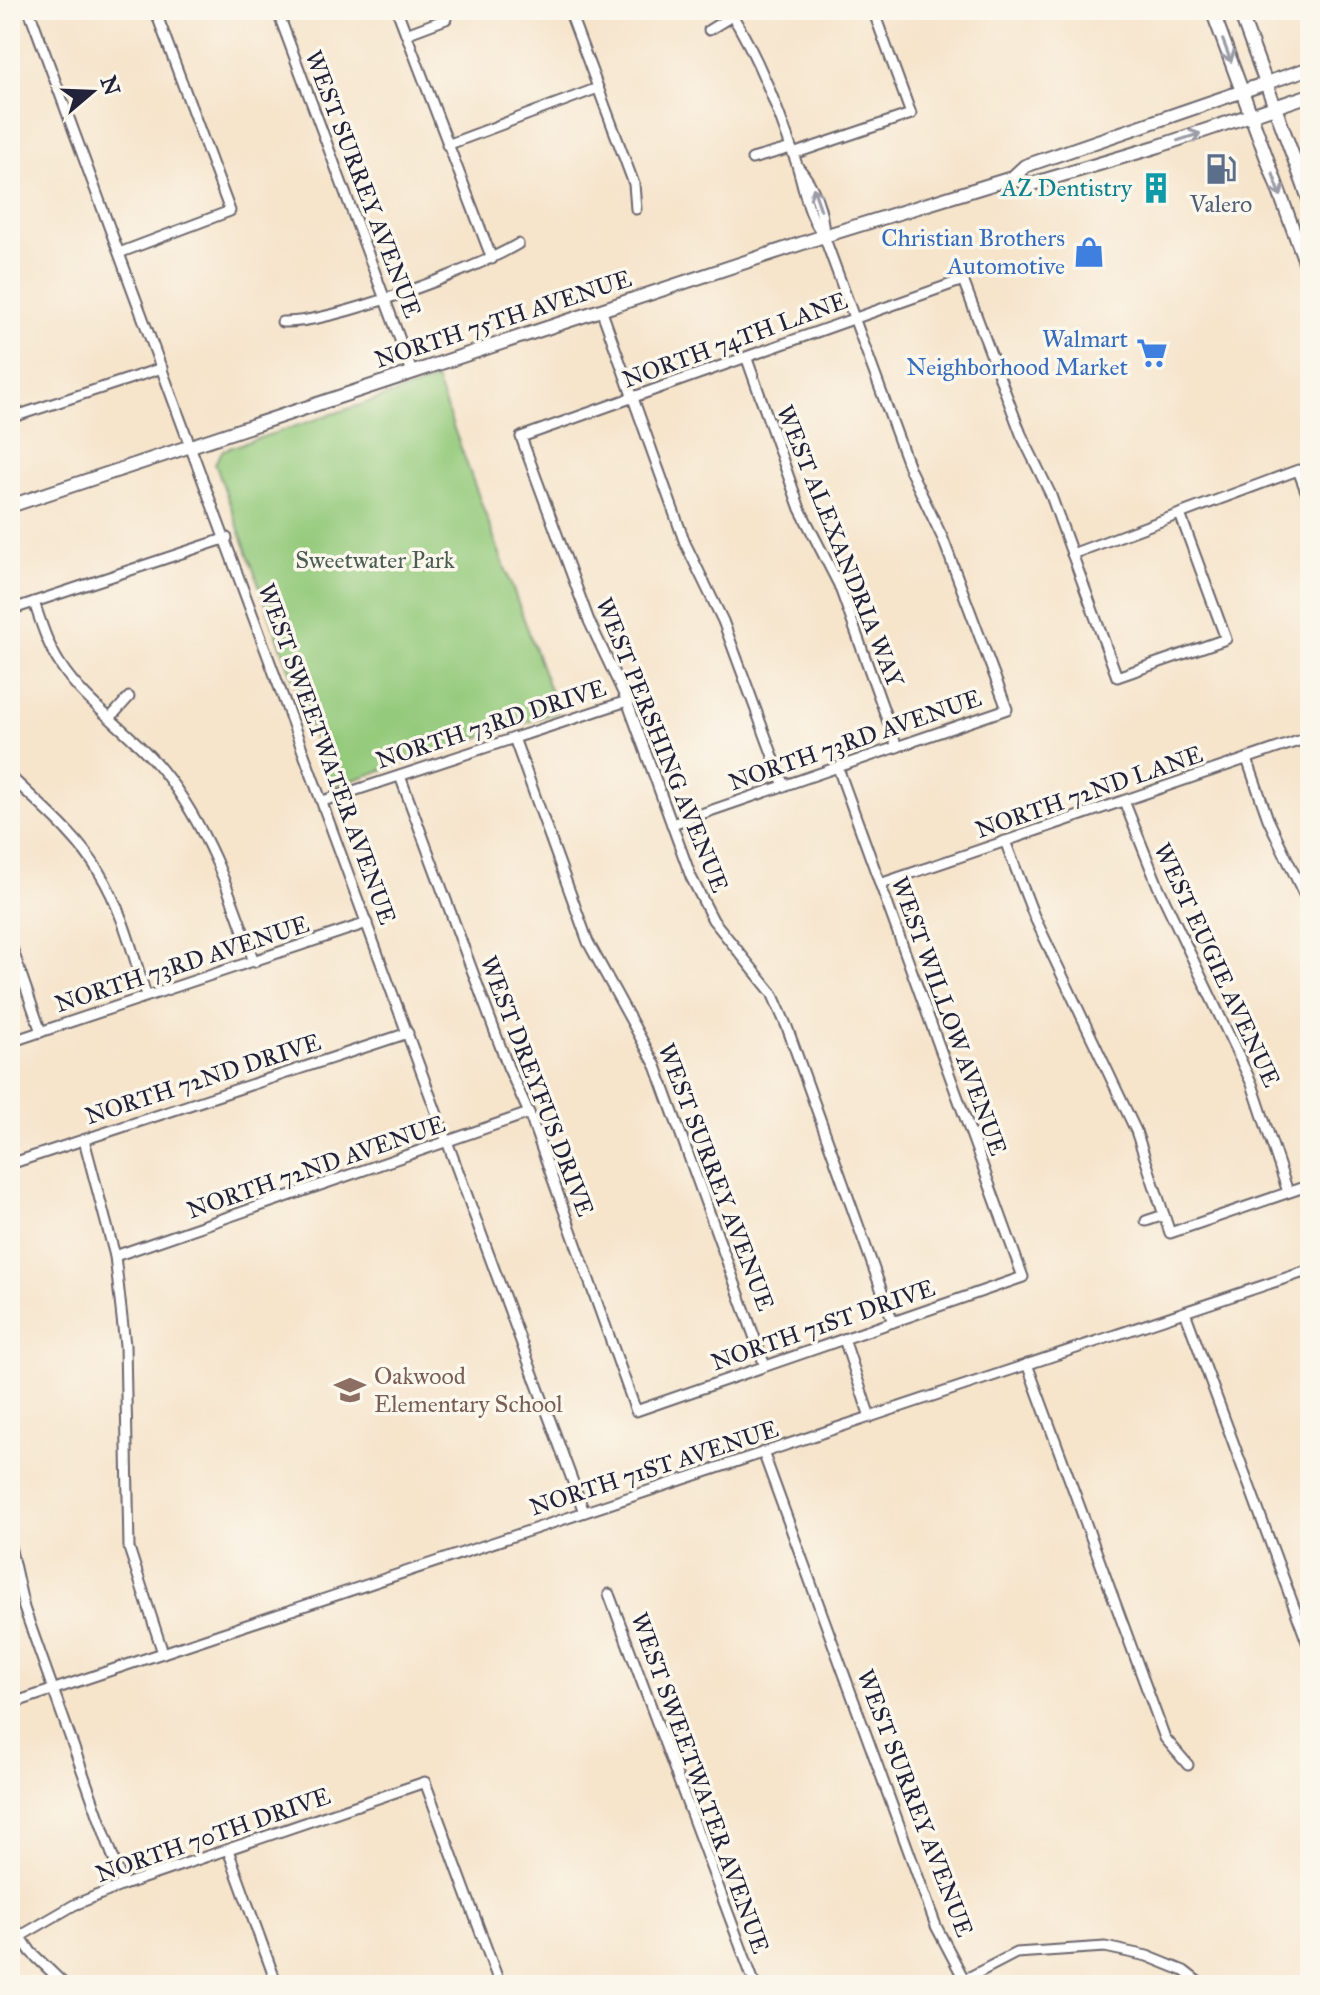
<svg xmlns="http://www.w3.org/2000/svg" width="1320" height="1995" font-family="'IM FELL Great Primer',serif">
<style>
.green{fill:#94ca7c;stroke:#5b765c;stroke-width:2}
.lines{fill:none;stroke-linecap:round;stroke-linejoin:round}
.minor-casing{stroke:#6c666d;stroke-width:13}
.major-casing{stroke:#6c666d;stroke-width:16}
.minor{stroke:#fff;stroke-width:9}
.major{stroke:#fff;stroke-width:12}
.oneway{stroke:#9c9ca7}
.labels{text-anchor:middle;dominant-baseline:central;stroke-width:7;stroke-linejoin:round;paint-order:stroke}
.street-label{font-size:24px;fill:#22223b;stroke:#fbf7ec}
.culture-label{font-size:24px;fill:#0d838f;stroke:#fbf7ec;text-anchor:end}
.service-label{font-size:24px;fill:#4e5e75;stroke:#fbf7ec}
.shop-label{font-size:24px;fill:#366cbe;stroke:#fbf7ec;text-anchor:end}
.park-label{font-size:24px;fill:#4a5d52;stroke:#fbf7ec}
.education-label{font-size:24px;fill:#785e54;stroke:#fbf7ec;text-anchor:start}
</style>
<rect width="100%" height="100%" fill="#fbf7ec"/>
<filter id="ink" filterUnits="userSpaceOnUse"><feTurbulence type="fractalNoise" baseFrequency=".0125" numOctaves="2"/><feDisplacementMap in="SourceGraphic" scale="16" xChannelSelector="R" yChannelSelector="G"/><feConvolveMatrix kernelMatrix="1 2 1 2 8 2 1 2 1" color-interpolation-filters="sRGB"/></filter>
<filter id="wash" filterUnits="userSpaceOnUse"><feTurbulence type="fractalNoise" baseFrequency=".006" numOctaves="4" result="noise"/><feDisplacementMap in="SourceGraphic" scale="32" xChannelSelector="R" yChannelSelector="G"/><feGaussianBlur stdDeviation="1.8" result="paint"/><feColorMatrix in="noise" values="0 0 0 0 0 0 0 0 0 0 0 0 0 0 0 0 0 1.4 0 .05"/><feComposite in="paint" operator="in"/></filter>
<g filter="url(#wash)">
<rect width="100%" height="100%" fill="#f6e4cb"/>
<polygon class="green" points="436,380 558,712 332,787 215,463 223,450"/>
</g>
<g filter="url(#ink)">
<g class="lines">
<defs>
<g id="minor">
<polyline points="29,10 584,1512"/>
<polyline points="277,10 412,372"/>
<polyline points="397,10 492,259"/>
<polyline points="569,10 634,184 636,209"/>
<path d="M729,10C759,58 778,109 796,162C805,189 806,213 824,236"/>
<polyline points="709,30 732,16"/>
<polyline points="406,34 446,19"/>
<polyline points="447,145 598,88"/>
<polyline points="793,154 911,114 873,10"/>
<polyline points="752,159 791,148"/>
<polyline points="119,253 230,211 155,10"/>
<polyline points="601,309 685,543 723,621 784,786"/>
<path d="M282,322C330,324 474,270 518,244"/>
<polyline points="747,359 800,509 839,585 897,747"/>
<polyline points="10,418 162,368"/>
<polyline points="1072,554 1298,470 1310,502"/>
<path d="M34,602C41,623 48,646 60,664C86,705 132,732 162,770C208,827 230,893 254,962"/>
<polyline points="10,610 227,538"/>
<polyline points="111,717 129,697"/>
<polyline points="514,738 588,942 656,1066 765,1366"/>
<polyline points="1247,759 1268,819 1310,907"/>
<path d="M10,776C41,806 77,835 99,872C122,909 133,954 146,995"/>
<polyline points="400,776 508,1067 529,1113 636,1411 1023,1277 838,768"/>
<polyline points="323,801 627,701"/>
<polyline points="1124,801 1158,886 1252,1084 1288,1192"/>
<path d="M672,824L1007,709L943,539L910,470L824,236C823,210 815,187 798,167"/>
<polyline points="1005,841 1034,916 1136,1131 1170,1233 1310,1185"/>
<polyline points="880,884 1310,737"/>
<polyline points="10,942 41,1032"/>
<polyline points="10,1042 367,923"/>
<polyline points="84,1140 115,1256 125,1345 129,1548 163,1653"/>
<polyline points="10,1164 408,1033"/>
<polyline points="1146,1221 1164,1215"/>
<polyline points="115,1256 529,1113"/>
<polyline points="1185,1312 1310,1650"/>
<polyline points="893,1322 787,1027 772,993 713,920 691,877 627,701 589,621 521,437 963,280 1021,434 1050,493 1117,677 1226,639 1180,514"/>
<polyline points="844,1339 870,1417"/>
<polyline points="1027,1364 1165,1738 1188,1765"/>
<polyline points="763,1452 936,1926 967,1985"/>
<polyline points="10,1546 24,1608 123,1885"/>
<polyline points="609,1594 755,1985"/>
<polyline points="10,1704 1310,1270"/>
<polyline points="228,1850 277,1985"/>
<polyline points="10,1921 31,1952 65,1985"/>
<polyline points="19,1937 74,1905 123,1885 425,1782 500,1985"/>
<polyline points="964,1980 1016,1953 1105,1947 1147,1956 1184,1971 1202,1985"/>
</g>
<g id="major">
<polyline points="1212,10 1310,275"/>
<polyline points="1239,10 1310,202"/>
<polyline points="1012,178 1032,184 1159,146 1310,95"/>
<polyline points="10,506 824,236 1012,178 1025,166 1310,68"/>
</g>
</defs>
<use href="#minor" class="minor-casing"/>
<use href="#major" class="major-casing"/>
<use href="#minor" class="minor"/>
<use href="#major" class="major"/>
</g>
<defs><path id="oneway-shaft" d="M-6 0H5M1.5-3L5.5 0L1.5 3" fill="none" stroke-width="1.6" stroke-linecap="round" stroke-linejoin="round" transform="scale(2)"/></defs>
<g class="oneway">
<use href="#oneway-shaft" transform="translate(1227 51) rotate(69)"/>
<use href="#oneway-shaft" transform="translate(1189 137) rotate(-18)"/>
<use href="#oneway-shaft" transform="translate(1277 185) rotate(70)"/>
<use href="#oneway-shaft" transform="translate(817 199) rotate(-109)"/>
</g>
</g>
<defs>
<symbol id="fuel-bare" viewBox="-9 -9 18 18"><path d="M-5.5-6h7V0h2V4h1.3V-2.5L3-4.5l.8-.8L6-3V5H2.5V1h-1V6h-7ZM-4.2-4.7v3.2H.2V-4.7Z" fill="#5c6f8a" stroke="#fbf7ec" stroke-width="2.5" paint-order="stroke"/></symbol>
<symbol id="building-bare" viewBox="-9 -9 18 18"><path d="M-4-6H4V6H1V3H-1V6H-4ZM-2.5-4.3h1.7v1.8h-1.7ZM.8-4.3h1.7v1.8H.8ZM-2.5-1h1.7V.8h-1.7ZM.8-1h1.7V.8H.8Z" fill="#0f9aa8" stroke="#fbf7ec" stroke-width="2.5" paint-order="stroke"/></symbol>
<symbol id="shop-bare" viewBox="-9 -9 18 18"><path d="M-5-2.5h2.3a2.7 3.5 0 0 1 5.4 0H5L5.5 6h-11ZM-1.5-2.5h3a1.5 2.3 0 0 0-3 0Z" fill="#3f7fe0" stroke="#fbf7ec" stroke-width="2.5" paint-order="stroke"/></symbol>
<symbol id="supermarket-bare" viewBox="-9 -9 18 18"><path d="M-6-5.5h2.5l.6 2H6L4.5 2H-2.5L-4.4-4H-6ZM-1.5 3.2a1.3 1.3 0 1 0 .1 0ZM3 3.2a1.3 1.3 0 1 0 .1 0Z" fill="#3f7fe0" stroke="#fbf7ec" stroke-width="2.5" paint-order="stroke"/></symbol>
<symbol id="school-bare" viewBox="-9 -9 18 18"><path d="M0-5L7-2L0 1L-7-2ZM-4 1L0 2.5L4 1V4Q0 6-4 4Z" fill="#8d6e63" stroke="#fbf7ec" stroke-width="2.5" paint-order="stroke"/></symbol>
</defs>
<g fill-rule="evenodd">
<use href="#fuel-bare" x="1199" y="147" width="44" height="44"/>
<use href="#building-bare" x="1134" y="166" width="44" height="44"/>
<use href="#shop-bare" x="1067" y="230" width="44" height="44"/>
<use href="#supermarket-bare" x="1130" y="331" width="44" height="44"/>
<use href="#school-bare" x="328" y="1368" width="44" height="44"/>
</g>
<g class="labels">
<g class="street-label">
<text transform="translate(363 184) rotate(69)">WEST SURREY AVENUE</text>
<text transform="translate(503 319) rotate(-18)">NORTH 75TH AVENUE</text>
<text transform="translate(735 340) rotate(-20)">NORTH 74TH LANE</text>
<text transform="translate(840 546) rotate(68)">WEST ALEXANDRIA WAY</text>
<text transform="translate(491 724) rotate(-18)">NORTH 73RD DRIVE</text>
<text transform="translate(855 740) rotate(-19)">NORTH 73RD AVENUE</text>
<text transform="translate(662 745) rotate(68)">WEST PERSHING AVENUE</text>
<text transform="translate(327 754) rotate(70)">WEST SWEETWATER AVENUE</text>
<text transform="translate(1089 792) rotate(-19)">NORTH 72ND LANE</text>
<text transform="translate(182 964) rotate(-18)">NORTH 73RD AVENUE</text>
<text transform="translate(1217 965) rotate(65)">WEST EUGIE AVENUE</text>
<text transform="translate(949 1016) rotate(70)">WEST WILLOW AVENUE</text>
<text transform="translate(203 1079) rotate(-18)">NORTH 72ND DRIVE</text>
<text transform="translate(537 1086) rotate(69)">WEST DREYFUS DRIVE</text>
<text transform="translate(316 1167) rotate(-19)">NORTH 72ND AVENUE</text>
<text transform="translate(716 1177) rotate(69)">WEST SURREY AVENUE</text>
<text transform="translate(823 1325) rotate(-19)">NORTH 71ST DRIVE</text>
<text transform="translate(654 1468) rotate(-18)">NORTH 71ST AVENUE</text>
<text transform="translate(700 1783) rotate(70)">WEST SWEETWATER AVENUE</text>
<text transform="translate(915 1803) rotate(69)">WEST SURREY AVENUE</text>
<text transform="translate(213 1835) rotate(-19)">NORTH 70TH DRIVE</text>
</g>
<g class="culture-label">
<text x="1132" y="188">AZ Dentistry</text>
</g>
<g class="service-label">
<text x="1221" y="204">Valero</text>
</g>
<g class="shop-label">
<text x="1065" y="238">Christian Brothers<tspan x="1065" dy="28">Automotive</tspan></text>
<text x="1128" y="339">Walmart<tspan x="1128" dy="28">Neighborhood Market</tspan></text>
</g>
<g class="park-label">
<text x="375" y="560">Sweetwater Park</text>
</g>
<g class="education-label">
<text x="374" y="1376">Oakwood<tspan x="374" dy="28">Elementary School</tspan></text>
</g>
</g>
<rect width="1320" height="1995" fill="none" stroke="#fbf7ec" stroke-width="40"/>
<g transform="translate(92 92) rotate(71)" stroke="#fbf7ec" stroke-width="6" paint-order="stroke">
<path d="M0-6L14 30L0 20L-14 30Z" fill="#22223b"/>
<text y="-12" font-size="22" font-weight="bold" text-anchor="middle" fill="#22223b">N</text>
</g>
</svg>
